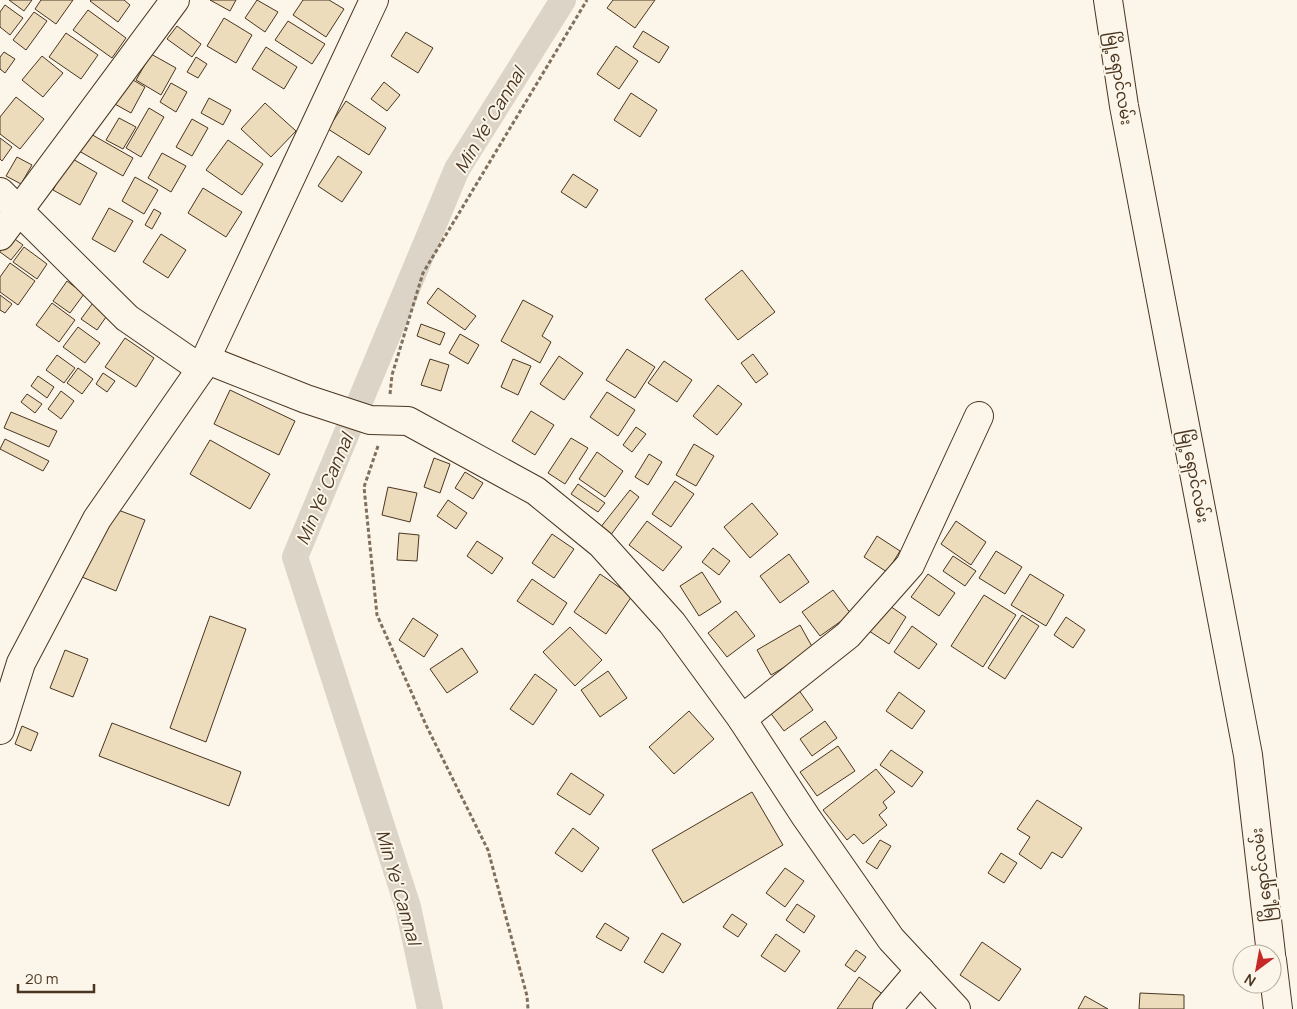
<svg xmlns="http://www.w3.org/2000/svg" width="1297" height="1009" font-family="Manrope,'Noto Sans Myanmar',sans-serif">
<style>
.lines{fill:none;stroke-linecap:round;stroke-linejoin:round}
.canal{stroke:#dcd4c6;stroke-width:26}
.building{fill:#ecdcbc;stroke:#4a3520}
.minor-casing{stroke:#4a3520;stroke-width:30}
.major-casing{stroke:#4a3520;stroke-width:30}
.path{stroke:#7f6f5c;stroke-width:3;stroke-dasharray:4 2.5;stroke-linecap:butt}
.minor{stroke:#fbf6e9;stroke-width:28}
.major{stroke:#fbf6e9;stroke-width:28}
.labels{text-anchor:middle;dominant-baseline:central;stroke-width:4;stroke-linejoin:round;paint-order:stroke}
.street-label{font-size:16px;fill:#4a3520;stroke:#fbf6e9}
.water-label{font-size:18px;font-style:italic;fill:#4a3520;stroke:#fbf6e9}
</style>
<rect width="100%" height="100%" fill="#fbf6e9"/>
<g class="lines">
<polyline class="canal" points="430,1009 408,907 295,557 457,169 563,0"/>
</g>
<g class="building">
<polygon points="9,0 32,0 24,11"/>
<polygon points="41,0 73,0 56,24 35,9"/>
<polygon points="91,0 124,0 130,5 118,22 90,1"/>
<polygon points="210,0 236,0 230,11"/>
<polygon points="257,0 278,12 265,32 245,18"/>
<polygon points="303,0 329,0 344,9 326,37 293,15"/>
<polygon points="613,0 655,0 635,28 607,8"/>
<polygon points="5,5 23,18 10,35 0,27 0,12"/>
<polygon points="88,10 126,38 112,58 73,30"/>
<polygon points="34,12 47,21 26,50 13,40"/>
<polygon points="224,18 252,35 236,63 207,46"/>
<polygon points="288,21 325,44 312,64 275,40"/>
<polygon points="177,26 201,44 192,57 167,39"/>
<polygon points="643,31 669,47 659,63 633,47"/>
<polygon points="406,32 433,48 418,73 391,56"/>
<polygon points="66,33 98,55 81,79 49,57"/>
<polygon points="616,46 638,61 619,89 597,74"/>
<polygon points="266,47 297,67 284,89 252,69"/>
<polygon points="4,52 15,59 5,73 0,69 0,57"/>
<polygon points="151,54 176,68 161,95 136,80"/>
<polygon points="42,56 63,73 43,97 22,80"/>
<polygon points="196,57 207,64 198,78 187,72"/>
<polygon points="128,77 145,87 131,113 113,103"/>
<polygon points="384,82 400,95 387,111 371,99"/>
<polygon points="171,83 187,92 176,112 160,102"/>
<polygon points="631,93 657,110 640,137 614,120"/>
<polygon points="16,97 44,119 20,149 0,134 0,117"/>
<polygon points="209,98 231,110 223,125 201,113"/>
<polygon points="346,101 386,128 369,155 328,129"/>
<polygon points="265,103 296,131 271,157 241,129"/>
<polygon points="149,108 164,117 141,157 126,148"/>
<polygon points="119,118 136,127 123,149 106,140"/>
<polygon points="192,119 208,128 192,156 176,147"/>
<polygon points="89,133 133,158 123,176 79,151"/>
<polygon points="0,138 12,147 2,161 0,159"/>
<polygon points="228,140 263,164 242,195 206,170"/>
<polygon points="162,153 186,166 171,192 148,178"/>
<polygon points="338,156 362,172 342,202 318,186"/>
<polygon points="17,157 32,165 21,184 6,176"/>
<polygon points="71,158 97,173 80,205 53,190"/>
<polygon points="573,174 598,190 586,208 561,192"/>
<polygon points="135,177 158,190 144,214 122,201"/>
<polygon points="203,188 242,212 226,237 188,213"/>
<polygon points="109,208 133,221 115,252 92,239"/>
<polygon points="154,209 161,213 152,229 145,225"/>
<polygon points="8,234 23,245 11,260 0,252 0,245"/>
<polygon points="161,234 186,250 168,278 143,262"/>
<polygon points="24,247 47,264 37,279 13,262"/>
<polygon points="10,263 35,281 18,305 0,292 0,277"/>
<polygon points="742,270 775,312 738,340 705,299"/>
<polygon points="67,281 84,294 70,313 53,301"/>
<polygon points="438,288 476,316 465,330 427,303"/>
<polygon points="0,295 12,304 5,313 0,310"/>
<polygon points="98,296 113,307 97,330 81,319"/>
<polygon points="523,300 553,316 542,336 551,342 540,363 501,341"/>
<polygon points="52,303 75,320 59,342 36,325"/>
<polygon points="421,324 445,333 440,345 417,336"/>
<polygon points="78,327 100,343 85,363 63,347"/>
<polygon points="460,334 479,345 468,364 449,353"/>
<polygon points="125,338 154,358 136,387 105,367"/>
<polygon points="627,349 655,367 635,398 606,380"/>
<polygon points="753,354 768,374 756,383 741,363"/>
<polygon points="57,355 75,368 64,383 46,370"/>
<polygon points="559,356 583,373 564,400 540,384"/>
<polygon points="430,359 449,365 441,391 421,385"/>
<polygon points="513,359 531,366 518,395 501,387"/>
<polygon points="664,361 692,380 677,402 648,383"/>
<polygon points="78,368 93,379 82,394 67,383"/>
<polygon points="103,373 115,381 107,392 96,384"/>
<polygon points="38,376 54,387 47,398 31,386"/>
<polygon points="718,385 742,404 717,435 693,416"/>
<polygon points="230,390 295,421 279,455 214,424"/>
<polygon points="61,391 74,401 61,419 48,409"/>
<polygon points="607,392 635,410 618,436 590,417"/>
<polygon points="27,394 42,404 35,413 21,402"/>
<polygon points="531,411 554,425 535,455 512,441"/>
<polygon points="11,412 57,431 49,447 4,428"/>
<polygon points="636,427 646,434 632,452 623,445"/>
<polygon points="571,438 588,448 565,484 548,473"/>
<polygon points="5,439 49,461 43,471 0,449"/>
<polygon points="210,440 270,474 250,509 190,474"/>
<polygon points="694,444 714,456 696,486 676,475"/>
<polygon points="597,452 623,471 605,497 579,479"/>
<polygon points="649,454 662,462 648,485 635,477"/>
<polygon points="434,458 450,464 440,493 424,487"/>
<polygon points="465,472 483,483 473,499 455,488"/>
<polygon points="675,481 694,494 671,527 652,514"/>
<polygon points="578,484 605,503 598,512 571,494"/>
<polygon points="388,487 417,493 410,522 382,515"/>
<polygon points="630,490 639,497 610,536 600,528"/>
<polygon points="448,500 467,513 456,529 437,516"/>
<polygon points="752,503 778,534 750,558 724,527"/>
<polygon points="110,507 145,520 116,591 82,577"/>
<polygon points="647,521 682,547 663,571 629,545"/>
<polygon points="956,521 986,542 971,565 941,544"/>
<polygon points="399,533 419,535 417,561 397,560"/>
<polygon points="552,534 574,549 554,578 532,563"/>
<polygon points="877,536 900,551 887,572 864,557"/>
<polygon points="477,541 503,558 492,574 467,556"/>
<polygon points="713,548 730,561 719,575 702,562"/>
<polygon points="996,551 1022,567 1005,594 979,578"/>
<polygon points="789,554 809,582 780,603 760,576"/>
<polygon points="953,556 976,571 965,586 943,571"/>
<polygon points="702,572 721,602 699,616 680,586"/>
<polygon points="600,574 632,596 606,634 574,612"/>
<polygon points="928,574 955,593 939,616 911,597"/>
<polygon points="1030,574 1064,595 1046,626 1011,605"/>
<polygon points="532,579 567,603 553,625 517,601"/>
<polygon points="833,590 851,614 820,636 802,612"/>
<polygon points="984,595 1016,615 983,667 951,646"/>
<polygon points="884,602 906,617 889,644 866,629"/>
<polygon points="736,611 755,636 727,657 708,633"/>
<polygon points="1022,615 1039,626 1005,679 988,668"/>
<polygon points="210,616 246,629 206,742 170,728"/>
<polygon points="1066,617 1085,630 1073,648 1054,635"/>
<polygon points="413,618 438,635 424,657 399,640"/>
<polygon points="800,625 814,650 771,675 757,650"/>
<polygon points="912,626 937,644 919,669 894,652"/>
<polygon points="570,627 602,660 575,686 543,652"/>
<polygon points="462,648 478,672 447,693 430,669"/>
<polygon points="65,650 88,659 73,697 50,688"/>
<polygon points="608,671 627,698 600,717 581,690"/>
<polygon points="535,674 557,690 533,725 510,709"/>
<polygon points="796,686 813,710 784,731 766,707"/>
<polygon points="899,692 925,711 912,729 886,711"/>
<polygon points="689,711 714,739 674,774 649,747"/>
<polygon points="825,721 837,738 812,756 800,739"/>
<polygon points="112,723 241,772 229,806 99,756"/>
<polygon points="22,726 38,733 31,751 15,744"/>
<polygon points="838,746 855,771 817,796 800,772"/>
<polygon points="891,750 923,772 912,787 880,765"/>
<polygon points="876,769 895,792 883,802 887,808 879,815 887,825 863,844 854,834 847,840 823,810"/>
<polygon points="571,773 604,795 590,815 557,794"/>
<polygon points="752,792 783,845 683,903 652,850"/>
<polygon points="1037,800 1082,828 1062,858 1052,852 1041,869 1019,854 1030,837 1017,829"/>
<polygon points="573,828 599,848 582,872 555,853"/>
<polygon points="880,840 891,846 877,869 866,862"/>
<polygon points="1001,853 1017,863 1004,883 988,873"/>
<polygon points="785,868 804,881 785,907 766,893"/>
<polygon points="797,904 815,916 804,933 786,920"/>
<polygon points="732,914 747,924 738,937 723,927"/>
<polygon points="605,923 629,938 621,951 596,937"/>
<polygon points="662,933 681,944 663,973 644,962"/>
<polygon points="776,934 800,951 785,972 761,956"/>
<polygon points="982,942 1021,969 999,1001 960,975"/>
<polygon points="856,950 866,957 855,972 845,965"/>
<polygon points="859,977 884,995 873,1009 837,1009"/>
<polygon points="1140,993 1184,995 1184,1009 1139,1009"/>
<polygon points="1085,996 1108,1009 1078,1009"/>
</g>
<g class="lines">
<defs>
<g id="minor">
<polyline points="0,192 127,318 201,369"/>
<polyline points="0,236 175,0"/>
<polyline points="205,359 306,399 370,420 408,421 536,491 601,544 672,623 742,719 806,817 891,939 956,1009"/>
<polyline points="742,719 848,635 910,565 979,416"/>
<polyline points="0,730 21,663 97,519 201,369 374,0"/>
<polyline points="887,1009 920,970"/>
</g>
<g id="major">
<polyline points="1108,0 1124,106 1248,755 1271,954"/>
<polyline points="1272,960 1278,1009"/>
</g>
</defs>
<use href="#minor" class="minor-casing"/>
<use href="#major" class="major-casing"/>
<g class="path">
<polyline points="390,394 392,375 423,273 587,0"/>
<polyline points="378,446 364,487 377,615 426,725 488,850 527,996 528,1009"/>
</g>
<use href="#minor" class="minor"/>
<use href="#major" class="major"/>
</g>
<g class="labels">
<g class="street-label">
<text transform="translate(1120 78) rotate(81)">မြို့ရှောင်လမ်း</text>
<text transform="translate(1195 476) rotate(79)">မြို့ရှောင်လမ်း</text>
<text transform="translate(1262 875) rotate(-97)">မြို့ရှောင်လမ်း</text>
</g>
<g class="water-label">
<text transform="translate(489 120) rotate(-59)">Min Ye' Cannal</text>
<text transform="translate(324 489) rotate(-67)">Min Ye' Cannal</text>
<text transform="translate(399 887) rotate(74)">Min Ye' Cannal</text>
</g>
</g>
<g transform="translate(1257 969) rotate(212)"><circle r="24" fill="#fbf6e9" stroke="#b4a999"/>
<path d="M0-4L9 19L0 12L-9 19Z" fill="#c62828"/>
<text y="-8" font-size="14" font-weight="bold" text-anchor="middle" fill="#4a3520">N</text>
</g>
<path d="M18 984v8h76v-8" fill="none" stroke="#4a3520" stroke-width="2.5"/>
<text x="25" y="984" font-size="15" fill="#4a3520" stroke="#fbf6e9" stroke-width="4" paint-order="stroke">20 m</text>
</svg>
